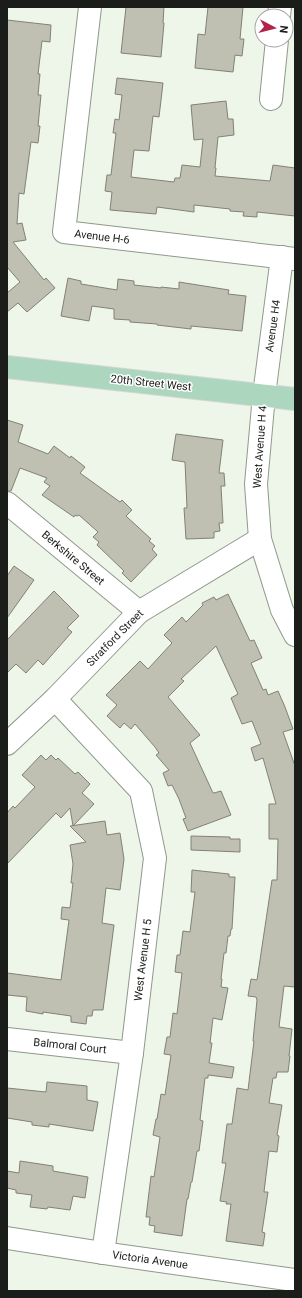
<svg xmlns="http://www.w3.org/2000/svg" width="302" height="1298" font-family="Roboto,sans-serif">
<style>
.building{fill:#bfc0b2;stroke:#818275}
.lines{fill:none;stroke-linecap:round;stroke-linejoin:round}
.minor-casing{stroke:#91988d;stroke-width:24}
.major-casing{stroke:#d6d6d6;stroke-width:24}
.minor{stroke:#fff;stroke-width:22}
.major{stroke:#acd7be;stroke-width:22}
.labels{text-anchor:middle;dominant-baseline:central;stroke-width:3;stroke-linejoin:round;paint-order:stroke}
.street-label{font-size:11px;fill:#1a1d19;stroke:#fff}
</style>
<rect width="100%" height="100%" fill="#eef6e9"/>
<g class="building">
<polygon points="126,7 164,7 163,23 164,23 161,57 121,53"/>
<polygon points="208,7 243,7 240,39 244,39 242,56 235,55 233,72 195,68 198,34 205,35"/>
<polygon points="7,20 51,25 50,42 42,41 38,74 40,74 38,95 41,95 38,126 40,126 38,143 31,142 24,194 19,193 17,224 22,223 26,240 13,242 44,280 46,278 55,288 27,312 18,303 7,312 7,293 20,282 7,267"/>
<polygon points="117,78 163,83 159,117 153,116 149,151 134,150 131,177 174,182 175,178 180,178 182,165 200,167 203,139 194,140 191,105 226,101 228,119 233,119 234,135 218,137 215,168 216,168 215,176 270,181 273,165 295,168 295,216 257,212 257,217 243,216 244,212 230,211 230,209 194,205 194,212 157,207 156,214 110,210 112,192 105,191 107,175 111,175 116,133 113,133 115,119 119,120 122,95 115,94"/>
<polygon points="68,278 81,281 81,284 117,290 118,279 134,281 134,285 161,288 161,287 179,289 179,282 229,290 228,294 246,296 242,331 191,326 191,329 157,325 157,324 130,322 130,320 114,319 114,309 92,306 89,321 61,316"/>
<polygon points="7,420 23,425 18,442 48,454 54,446 70,458 71,456 85,467 80,473 120,502 122,500 132,510 126,516 151,539 149,541 155,546 152,549 157,555 131,582 122,573 124,571 97,545 99,542 93,537 98,532 79,515 77,516 75,515 74,517 42,495 50,486 44,482 47,478 20,468 11,491 7,491"/>
<polygon points="176,434 223,440 219,473 224,473 225,486 221,486 223,523 219,523 220,531 214,532 214,538 186,539 184,508 187,508 185,462 172,460"/>
<polygon points="14,566 34,580 7,618 7,576"/>
<polygon points="54,591 79,616 67,628 72,632 43,665 38,660 26,673 16,664 7,673 7,640"/>
<polygon points="228,594 250,641 254,640 262,658 251,663 263,690 266,689 268,695 278,691 285,707 293,729 283,732 295,766 295,987 284,986 279,1027 292,1029 289,1056 290,1056 288,1072 277,1072 276,1078 273,1078 269,1103 282,1105 277,1135 279,1136 277,1152 269,1151 264,1192 268,1192 262,1232 265,1233 263,1246 226,1241 231,1204 226,1204 227,1202 220,1201 226,1163 222,1163 227,1124 232,1124 237,1088 248,1090 254,1041 253,1041 257,1000 256,997 248,996 251,979 257,980 272,880 277,880 278,839 269,839 269,804 276,804 263,758 255,761 251,748 261,744 252,721 242,724 231,698 238,694 216,646 181,679 184,681 168,697 200,735 190,743 213,793 214,793 221,791 231,815 188,831 183,819 186,818 179,799 172,785 168,786 163,773 169,770 156,755 159,753 155,747 135,724 131,729 124,723 120,728 107,716 117,705 106,695 140,661 148,669 172,643 164,635 182,617 186,622 203,605 202,603 214,597 216,600"/>
<polygon points="41,755 46,760 51,755 56,760 58,758 75,774 78,772 90,784 82,793 94,804 73,826 70,808 61,818 56,813 7,864 7,813 13,806 15,808 35,787 22,775"/>
<polygon points="105,821 107,835 120,833 124,859 120,890 106,888 102,923 114,925 103,1010 93,1010 92,1016 87,1016 86,1024 71,1022 71,1016 43,1012 43,1014 26,1011 27,997 7,995 7,973 61,980 69,920 61,919 62,907 70,908 73,883 71,883 73,864 70,845 86,842 70,826"/>
<polygon points="191,836 230,837 230,839 240,839 240,852 191,850"/>
<polygon points="192,870 229,874 229,877 235,877 232,929 231,929 230,936 228,936 226,953 224,953 221,979 222,979 221,987 228,988 222,1020 213,1018 210,1043 212,1043 209,1063 234,1067 232,1078 208,1075 208,1078 205,1078 200,1120 203,1121 199,1151 197,1151 192,1182 191,1182 188,1199 187,1199 182,1236 154,1232 155,1226 149,1225 150,1217 146,1217 151,1176 154,1177 160,1137 153,1135 156,1119 157,1119 161,1094 165,1095 171,1055 164,1054 167,1037 170,1037 173,1013 177,1014 182,973 175,972 177,955 180,955 183,931 190,932 195,892 191,892"/>
<polygon points="47,1082 87,1086 87,1100 98,1102 93,1131 49,1124 49,1127 32,1125 32,1122 7,1118 7,1088 46,1092"/>
<polygon points="20,1161 53,1166 53,1171 88,1177 85,1198 73,1196 70,1210 48,1207 47,1209 30,1207 32,1195 16,1193 16,1190 7,1188 7,1171 19,1173"/>
</g>
<g class="lines">
<defs>
<g id="minor">
<polyline points="90,7 64,232 295,259"/>
<polyline points="279,16 280,7"/>
<polyline points="271,99 277,40"/>
<polyline points="282,257 264,395 256,484 260,539 282,610 295,635"/>
<polyline points="7,503 139,612"/>
<polyline points="55,699 141,791 155,858 132,1053 103,1253"/>
<polyline points="7,744 55,699 139,612 260,539"/>
<polyline points="7,1039 132,1053"/>
<polyline points="7,1238 103,1253 294,1280"/>
</g>
<polyline id="major" points="7,367 295,399"/>
</defs>
<use href="#minor" class="minor-casing"/>
<use href="#major" class="major-casing"/>
<use href="#minor" class="minor"/>
<use href="#major" class="major"/>
</g>
<g class="labels">
<g class="street-label">
<text transform="translate(102 237) rotate(7)">Avenue H-6</text>
<text transform="translate(273 326) rotate(-82)">Avenue H4</text>
<text transform="translate(151 383) rotate(6)">20th Street West</text>
<text transform="translate(260 447) rotate(-86)">West Avenue H 4</text>
<text transform="translate(73 558) rotate(40)">Berkshire Street</text>
<text transform="translate(115 638) rotate(-45)">Stratford Street</text>
<text transform="translate(143 960) rotate(-83)">West Avenue H 5</text>
<text transform="translate(70 1046) rotate(6)">Balmoral Court</text>
<text transform="translate(150 1260) rotate(8)">Victoria Avenue</text>
</g>
</g>
<rect width="302" height="1298" fill="none" stroke="#1a1d19" stroke-width="16"/>
<g transform="translate(274 28) rotate(97)"><circle r="19" fill="#ffffff" stroke="#a3a5a3"/>
<path d="M0-3L7 15L0 10L-7 15Z" fill="#b42249"/>
<text y="-6" font-size="11" font-weight="bold" text-anchor="middle" fill="#1a1d19">N</text>
</g>
</svg>
